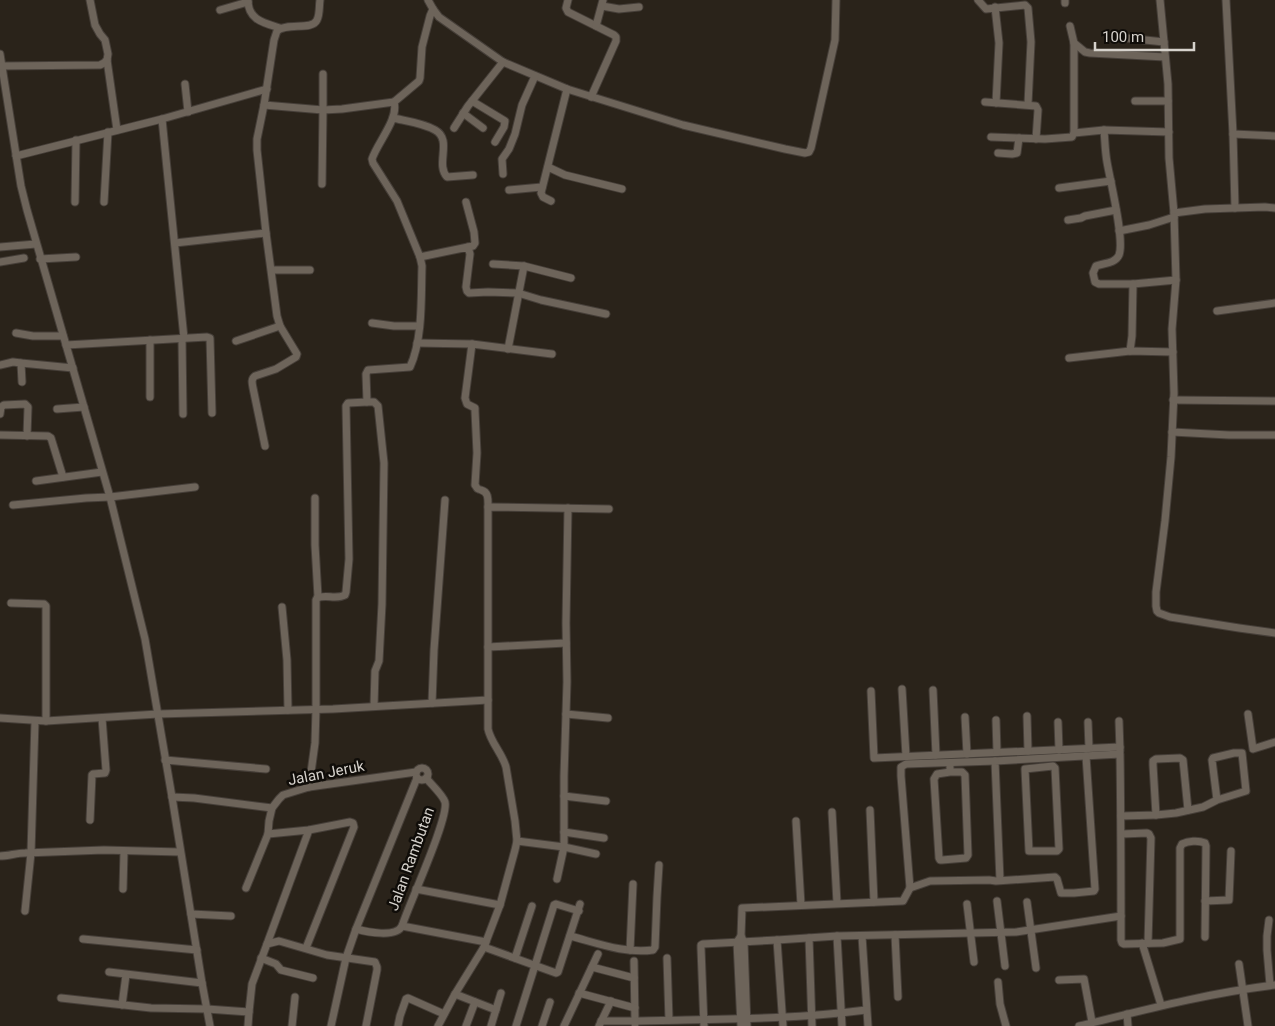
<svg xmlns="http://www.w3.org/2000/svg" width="1275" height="1026" font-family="Roboto,sans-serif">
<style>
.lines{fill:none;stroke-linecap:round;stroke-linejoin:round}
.minor-casing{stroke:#463f39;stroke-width:9}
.minor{stroke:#6d645a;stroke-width:7}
.labels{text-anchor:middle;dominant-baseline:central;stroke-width:5;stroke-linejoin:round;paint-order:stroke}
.street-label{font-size:15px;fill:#d6d2cc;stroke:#100d09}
</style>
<rect width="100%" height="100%" fill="#2a231a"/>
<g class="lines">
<defs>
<g id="minor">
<polyline points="90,0 95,25 100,34 105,40 108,54 107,60 117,130"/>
<path d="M248,0C248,20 264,23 280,28"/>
<polyline points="428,0 433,9 439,17 503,62 567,89 683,125 785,149 805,153 809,152 811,148 835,40 836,0"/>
<polyline points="568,0 566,8 568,12 614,35 616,37 616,41 591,97"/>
<polyline points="978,0 986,9 1025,5 1028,8 1031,42 1028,104"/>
<polyline points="1065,0 1065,3"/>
<polyline points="1160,0 1168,84 1169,158 1174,213 1176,280 1172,329 1174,393 1171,457 1165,521 1156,592 1156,606 1157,611 1159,613 1170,617 1239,628 1275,633"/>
<polyline points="1226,0 1233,134 1235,208"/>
<polyline points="602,6 619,9 639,7"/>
<polyline points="995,7 999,43 996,103"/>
<polyline points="220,10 248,2"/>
<polyline points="596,26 603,0"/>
<polyline points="1070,26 1074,43 1074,133"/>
<polyline points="1126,38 1164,42"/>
<polyline points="1074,43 1085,52 1090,53 1165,57"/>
<polyline points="0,54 21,186 27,210 110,497 145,639 172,797 202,983 210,1026"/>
<polyline points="2,66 100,65 104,63 107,60"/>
<polyline points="185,84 188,112"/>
<polyline points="472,101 505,121 504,127 495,142"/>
<polyline points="1135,101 1168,101"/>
<polyline points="985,102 1036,106 1038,110 1036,139"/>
<polyline points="264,105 323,110 342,109 394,102"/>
<polyline points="463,113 483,128"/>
<path d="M393,118C406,121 423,123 435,130C453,140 435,164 447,177L473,175"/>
<polyline points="162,119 184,338"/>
<polyline points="454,128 468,106 503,62"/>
<path d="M1104,130C1105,141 1105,151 1107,162C1110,180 1125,240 1119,255C1115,264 1103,263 1096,266L1093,273L1095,282L1099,284H1133L1176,280"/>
<polyline points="1233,134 1275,136"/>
<polyline points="991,137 1045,139 1072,137 1074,133 1104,130 1169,132"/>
<polyline points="998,153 1012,154 1017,153 1019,138"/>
<polyline points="16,156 162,119 267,89"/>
<polyline points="548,167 565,175 622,189"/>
<polyline points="503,174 502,159 509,149 515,134 522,105 535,76"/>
<polyline points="322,184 323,110 323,74"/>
<polyline points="1059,188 1111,181"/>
<polyline points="509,190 542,187"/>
<polyline points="551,201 543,197 541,193 567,89"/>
<polyline points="75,202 76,140"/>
<polyline points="104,202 108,132"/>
<polyline points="466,202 474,232 475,243 473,246 468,247"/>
<polyline points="1174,213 1205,209 1265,207 1275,208"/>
<polyline points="1068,220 1081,218 1085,216 1116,210"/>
<polyline points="1119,231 1149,225 1174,217"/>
<polyline points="175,243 266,233"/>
<polyline points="0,247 36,244"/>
<polyline points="420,257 468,247 470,254 466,287 467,291 469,293 488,292 518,293 541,300 606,314"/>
<polyline points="40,259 76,257"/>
<polyline points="0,262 24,258"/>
<polyline points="493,264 524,266 571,278"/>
<polyline points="272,270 310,270"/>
<polyline points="1217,311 1275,303"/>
<polyline points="372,323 394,326 419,326"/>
<polyline points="16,333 33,336 63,336"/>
<polyline points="182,339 183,414"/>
<polyline points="150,340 150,397"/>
<polyline points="236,341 280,326"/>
<polyline points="417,343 472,344 552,354"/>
<path d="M472,344L465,398L467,404L475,408V411L477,453L475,485C479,490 475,488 481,490C489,492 488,500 488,507"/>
<polyline points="66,345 207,337 210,338 212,413"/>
<polyline points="508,349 524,266"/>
<polyline points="1130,351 1132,336 1133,284"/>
<polyline points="1069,358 1130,351 1173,352"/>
<polyline points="21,363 22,382"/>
<polyline points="0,365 13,362 21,363 73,368"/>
<polyline points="1173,400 1275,401"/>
<polyline points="367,402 374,402 378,406 384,463 382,604 379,661 375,671 374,706"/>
<polyline points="57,409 84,407"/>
<polyline points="0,414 1,407 4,405 25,404 28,407 27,436"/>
<polyline points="1172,432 1229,435 1275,435"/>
<polyline points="0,435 48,436 51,438 63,477"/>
<path d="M265,446L253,388C252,383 251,379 255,376L276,369L296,357L297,354L280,326L277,316L266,233L257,150V139L264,105L274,40L277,31C287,22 312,31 317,20C320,14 319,6 320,0"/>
<polyline points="36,481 102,472"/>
<polyline points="315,498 315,545 318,597"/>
<polyline points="13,505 86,498 110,497 195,487"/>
<polyline points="11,603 44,604 46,606 46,721"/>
<polyline points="282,607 287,660 288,710"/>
<polyline points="488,647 566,643"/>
<polyline points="902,689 906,756"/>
<polyline points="933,690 936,755"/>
<polyline points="871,691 874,758 1120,747"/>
<polyline points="432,703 434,650 445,500"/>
<polyline points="566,714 608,718"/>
<polyline points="1248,714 1253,749 1275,742"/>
<polyline points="1027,716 1028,751"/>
<polyline points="965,717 967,754"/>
<polyline points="0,718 46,721 158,714 333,709 488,700"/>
<polyline points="996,720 997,752"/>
<polyline points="1119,721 1120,751"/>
<polyline points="1058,722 1059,750"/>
<polyline points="1088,722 1089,748"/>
<polyline points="165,760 266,769"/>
<polyline points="950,763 950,772 962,772 965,775 968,855 966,858 942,860 940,860 939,858 934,779 937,774 950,772"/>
<polygon points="1053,766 1055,768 1059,849 1057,851 1029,851 1025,769"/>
<circle cx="422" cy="774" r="6"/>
<path d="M309,787L315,743L316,709V600L317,598C326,594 336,600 345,595L346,592L349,559L346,406L348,403L367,402L366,374L368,370L410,367C423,339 421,297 422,266L420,257L397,201L373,163L372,159C377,143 399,119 394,102L419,81L420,78L422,47L430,16L433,9"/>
<polyline points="564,796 606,801"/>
<polyline points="172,797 194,798 272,808"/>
<polyline points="870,810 874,902"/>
<polyline points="832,812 837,903"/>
<polyline points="1156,815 1176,813 1203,807 1217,800 1246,791 1242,753 1234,753 1213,758 1212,760 1217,800"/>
<polyline points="1121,816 1156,815 1153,765 1153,761 1156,759 1180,758 1183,760 1188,810"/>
<polyline points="90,820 92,775 93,774 105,773 106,770 102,718"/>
<polyline points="796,821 801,905"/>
<polyline points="564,832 604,838"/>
<polyline points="268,834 309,830 350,822 353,823 354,827 306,948"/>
<polyline points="1122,834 1147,833 1149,834 1151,838 1148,943"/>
<polyline points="517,841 564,847 596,854"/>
<path d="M0,856C9,856 16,853 25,853L104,850L180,852"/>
<polyline points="557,879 564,847 564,776 567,682 566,623 568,508"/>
<path d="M1000,880L995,761L1120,754C1121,816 1121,878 1121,940L1122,943L1124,944L1163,943L1180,939V848L1182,844C1188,841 1198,840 1205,843L1206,846L1205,937"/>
<polyline points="246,888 268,834 269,821 272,808 279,799 283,795 309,787 416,772"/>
<polyline points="910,888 901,776 901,767 906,764 995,761"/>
<polyline points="123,889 124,851"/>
<polyline points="416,889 500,905"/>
<polyline points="997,901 1005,966"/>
<polyline points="1205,901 1229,900 1231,851"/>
<polyline points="1027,902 1036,968"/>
<polyline points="967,904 974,962"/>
<polyline points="25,911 31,853 35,721"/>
<polyline points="191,914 231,916"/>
<polyline points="1269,920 1267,936 1267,950 1270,985"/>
<polyline points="402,926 486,942"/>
<path d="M356,929C367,932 396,938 402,926C409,904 449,818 445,802C443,795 431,784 426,778"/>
<polyline points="895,935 898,997"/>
<path d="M570,936C597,943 625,954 653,950L655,947L657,897L659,865"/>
<polyline points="741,936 742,908 903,901 910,888 930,881 989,880 996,881 1055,877 1057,879 1061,893 1074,893 1094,891 1095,889 1086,756"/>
<polyline points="837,936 842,1026"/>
<polyline points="862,936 868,1026"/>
<polyline points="809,938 812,1026"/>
<polyline points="83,939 197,950"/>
<polyline points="777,940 783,1026"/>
<polyline points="1142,943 1161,1005"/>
<polyline points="267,944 309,830"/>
<polyline points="484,947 556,973 558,972 580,904"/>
<polyline points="630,950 633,884"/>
<polyline points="261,958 276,964 281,970 313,978"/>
<polyline points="515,958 532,906"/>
<polyline points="667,958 669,1020"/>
<path d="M634,961L635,1021C712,1019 790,1020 866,1010"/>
<polyline points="1239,964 1248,1026"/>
<polyline points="592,967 634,978"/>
<polyline points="109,972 202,983"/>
<polyline points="1059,980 1084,979 1092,1022"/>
<polyline points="998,982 1000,1004 1006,1026"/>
<polyline points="579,993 635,1008"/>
<polyline points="455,994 496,1010"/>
<polyline points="61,998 151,1008 207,1009 249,1012 252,984 267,944 279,941 327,955 375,962 377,967 377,970 366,1026"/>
<polyline points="122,1005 126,975"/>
<polyline points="1127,1014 1128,1026"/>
<polyline points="601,1021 635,1021 635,1024"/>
<polyline points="248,1026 249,1012"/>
<polyline points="292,1026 295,997"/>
<polyline points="331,1026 346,958 356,929 417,778"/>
<polyline points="398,1026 400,1016 406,999 408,998 444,1014"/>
<path d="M438,1026L455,994L484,947L500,905L515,850L517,841L515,821L506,767C502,753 491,743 488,729V507L609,509"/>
<polyline points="466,1026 475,1002"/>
<polyline points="491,1026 501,993"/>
<polyline points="516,1026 554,905 556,904 579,911"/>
<polyline points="542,1026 550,1002"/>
<polyline points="564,1026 598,954"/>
<polyline points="599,1026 611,1001"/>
<polyline points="704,1026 701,948 701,945 703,944 777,940 837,936 1016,932 1121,916"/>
<polyline points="741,1026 737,942 741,936 744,942 747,1026"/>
<path d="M1079,1026C1144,1010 1208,993 1275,985"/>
</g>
</defs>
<use href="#minor" class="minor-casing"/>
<use href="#minor" class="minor"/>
</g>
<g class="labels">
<g class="street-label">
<text transform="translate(326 773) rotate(-11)">Jalan Jeruk</text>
<text transform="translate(411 859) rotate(-70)">Jalan Rambutan</text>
</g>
</g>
<path d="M1095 42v8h99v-8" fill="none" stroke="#d6d2cc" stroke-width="2.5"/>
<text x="1102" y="42" font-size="15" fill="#d6d2cc" stroke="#100d09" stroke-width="4" paint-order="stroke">100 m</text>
</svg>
